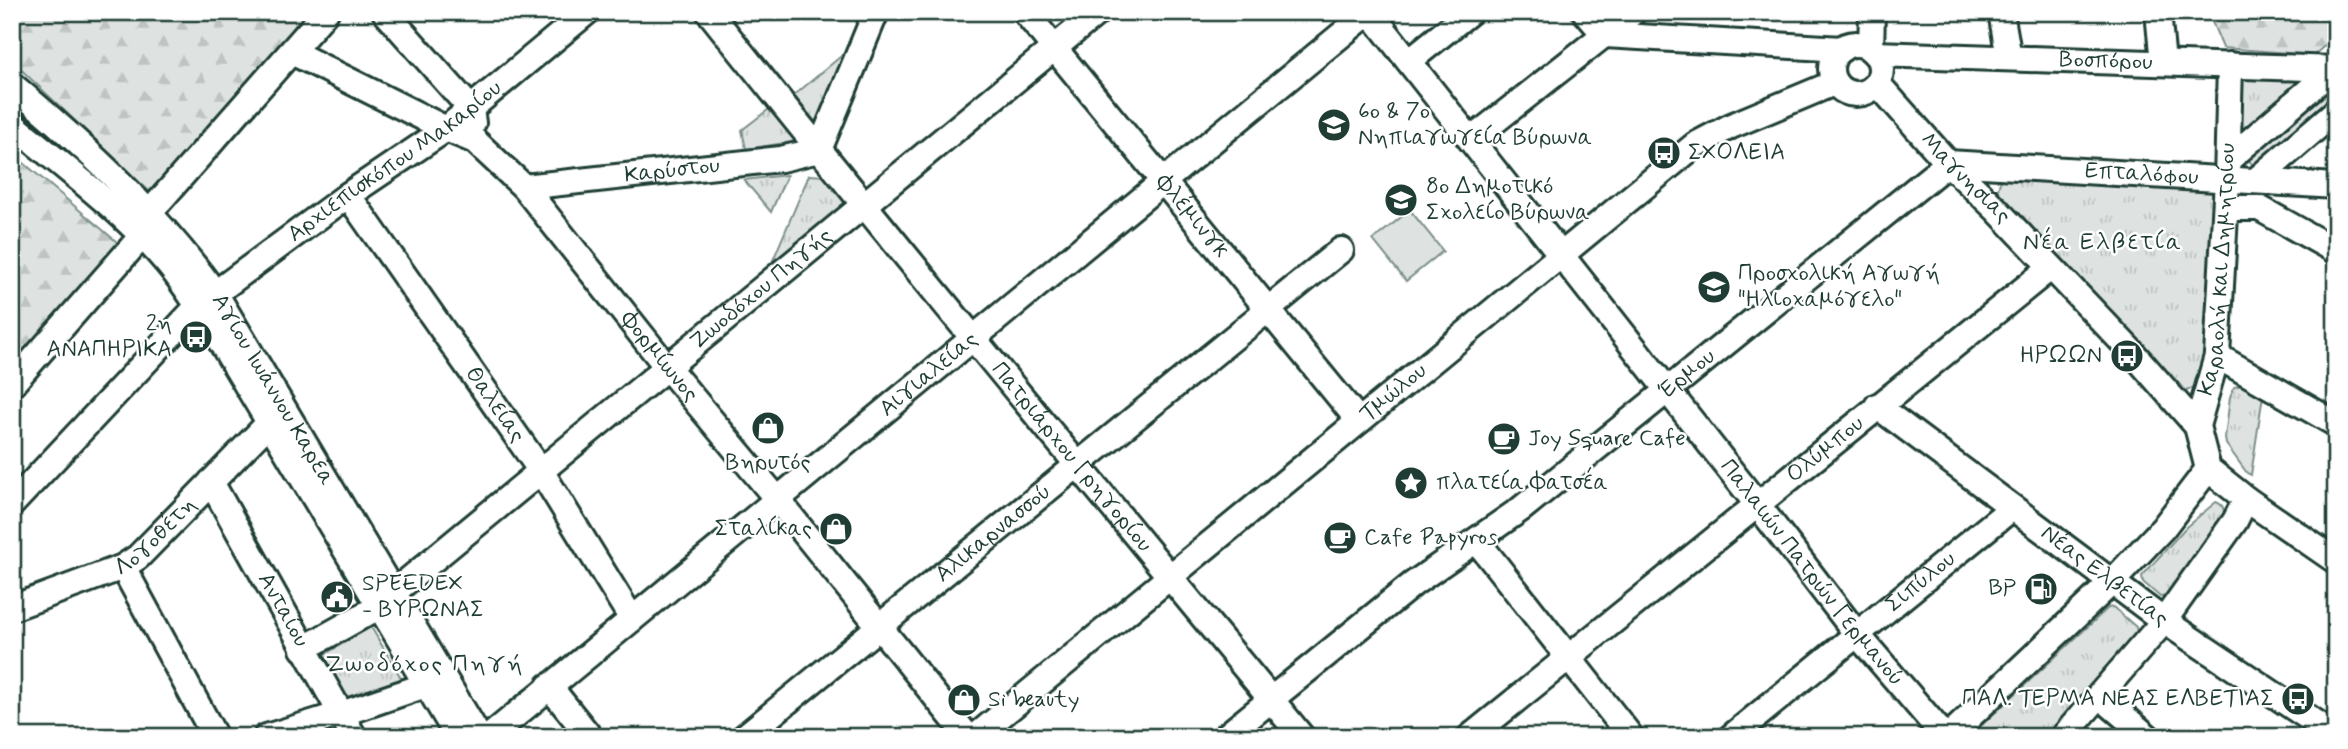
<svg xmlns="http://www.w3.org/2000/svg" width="2348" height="749" font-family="Mynerve,sans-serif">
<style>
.grass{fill:url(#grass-tufts);stroke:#7e908b;stroke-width:2}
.forest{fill:url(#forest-firs);stroke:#7e908b;stroke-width:2}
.pitch{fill:#dee3e2;stroke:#7e908b;stroke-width:2}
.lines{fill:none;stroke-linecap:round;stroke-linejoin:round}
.minor-casing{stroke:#1f3d34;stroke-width:30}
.minor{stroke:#fff;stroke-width:24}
.labels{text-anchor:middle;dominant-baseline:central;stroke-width:5;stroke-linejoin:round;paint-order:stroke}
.street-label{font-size:23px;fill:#1f3d34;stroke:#fff}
.poi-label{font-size:23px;fill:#1f3d34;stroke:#fff;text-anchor:start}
.neighbourhood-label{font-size:24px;letter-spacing:2px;fill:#1f3d34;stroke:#fff}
</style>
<defs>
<pattern id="grass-tufts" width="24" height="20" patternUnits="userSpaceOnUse" patternTransform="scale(1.75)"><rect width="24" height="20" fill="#dee3e2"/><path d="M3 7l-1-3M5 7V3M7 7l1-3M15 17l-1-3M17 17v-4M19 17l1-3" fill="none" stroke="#bec4c2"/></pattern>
<pattern id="forest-firs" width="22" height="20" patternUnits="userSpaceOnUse" patternTransform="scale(1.75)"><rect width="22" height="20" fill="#dee3e2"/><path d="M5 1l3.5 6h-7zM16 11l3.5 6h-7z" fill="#bec4c2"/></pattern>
</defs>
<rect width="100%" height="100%" fill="#fff"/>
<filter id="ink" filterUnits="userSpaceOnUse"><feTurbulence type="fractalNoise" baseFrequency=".0143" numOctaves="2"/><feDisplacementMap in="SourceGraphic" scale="14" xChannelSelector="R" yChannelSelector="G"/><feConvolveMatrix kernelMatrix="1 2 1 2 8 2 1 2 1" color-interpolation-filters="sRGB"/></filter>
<g filter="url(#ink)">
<g class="grass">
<polygon points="846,52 817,125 792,97"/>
<polygon points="2233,76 2300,80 2232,139"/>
<polygon points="2336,80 2336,100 2269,161 2253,165 2248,160 2257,147"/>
<polygon points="769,109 798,141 746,149 742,130"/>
<polygon points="2008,173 2208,186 2217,201 2210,339 2201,384 2180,394 1996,197 2000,182"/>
<polygon points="787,175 771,212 744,180"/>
<polygon points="809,175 825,176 853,209 782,267 771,265"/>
<polygon points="2245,384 2263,395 2251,475 2247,473 2226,444 2225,438 2230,397 2234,387"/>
<path d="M2216,502C2222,504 2224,507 2224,514C2222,531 2178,580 2166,596L2160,597L2143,582L2142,576L2186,527Z"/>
<polygon points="2113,607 2136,627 2137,632 2045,737 1969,737 2108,608"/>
<polygon points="371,627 407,688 341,707 315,660"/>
</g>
<g class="forest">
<polygon points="12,12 309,12 150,192 12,61"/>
<polygon points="2208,12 2336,12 2336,36 2314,55 2223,48"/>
<polygon points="12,153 117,242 119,251 12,371"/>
</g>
<polygon class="pitch" points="1410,210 1443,251 1406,281 1373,240"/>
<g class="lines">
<defs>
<g id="minor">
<polyline points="385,12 471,109 473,123"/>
<path id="s1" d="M709,12C903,256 1104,496 1302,737"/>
<path id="s2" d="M1025,12L1359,421"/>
<path id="s3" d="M1370,12L1757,504L1856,633L1945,737"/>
<polyline points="1585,12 1605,35 1842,49"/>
<polyline points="2001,12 2009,58"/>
<polyline points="2158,12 2163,63"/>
<circle cx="1856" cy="69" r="25"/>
<polyline points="1871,50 1872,12"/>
<path id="s4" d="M292,52L446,129L475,141L524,187L667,367L777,499L968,737"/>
<path id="s5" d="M1875,54L2336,69"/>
<polyline points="1409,61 1470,12"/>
<path id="s6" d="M1877,83L1948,163L1996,209L2132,352L2197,426"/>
<path id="s7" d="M12,85C88,149 157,213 215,293L479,737"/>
<path d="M12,124C64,167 124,212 167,263C184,283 199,307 213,329L458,737"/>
<polyline points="1471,140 1633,12"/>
<polyline points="2228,160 2336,67"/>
<path id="s8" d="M1948,163L2336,186"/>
<polyline points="2255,181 2336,111"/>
<path id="s9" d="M524,187L781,159L819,150L876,12"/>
<path id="s10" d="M348,195L541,471L632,619"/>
<polyline points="2226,208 2259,208 2336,251"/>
<polyline points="150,212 326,12"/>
<polyline points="2217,356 2336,424"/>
<polyline points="12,384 141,237"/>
<path id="s11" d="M1877,406L2164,621L2336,736"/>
<path id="s12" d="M211,482L354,737"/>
<polyline points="2246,499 2336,561"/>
<path id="s13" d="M12,504L198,306L348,195L446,129L587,12"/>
<polyline points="1477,541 1631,737"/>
<polyline points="123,567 215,737"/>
<path id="s14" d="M394,592L1098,12"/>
<path id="s15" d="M12,608L123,567L138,557L269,423"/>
<polyline points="303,649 380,606"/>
<polyline points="549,686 590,737"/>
<polyline points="2100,696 2148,737"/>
<polyline points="266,737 341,714 426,685"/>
<path id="s16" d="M489,737L1369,12"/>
<path id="s17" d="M744,737L1341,250"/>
<path id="s18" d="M975,737L1695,145L1731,126L1834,83"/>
<path id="s19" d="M1225,737L1413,584L1521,509L1948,163"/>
<path id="s20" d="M1470,737L2050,268"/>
<path id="s21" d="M1731,737L2012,508"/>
<polyline points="1948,737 2112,582 2163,528 2208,469"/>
<path id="s22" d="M2063,737L2164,621L2235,521L2246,499L2208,469L2197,426L2217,356L2227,180L2230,65"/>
</g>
</defs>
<use href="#minor" class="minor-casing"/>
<use href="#minor" class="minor"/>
</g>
</g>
<defs>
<symbol id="school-disc" viewBox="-11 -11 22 22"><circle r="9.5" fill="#1f3d34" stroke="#fff"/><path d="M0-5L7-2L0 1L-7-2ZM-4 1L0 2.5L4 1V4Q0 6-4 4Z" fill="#fff"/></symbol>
<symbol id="bus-disc" viewBox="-11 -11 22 22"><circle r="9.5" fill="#1f3d34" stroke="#fff"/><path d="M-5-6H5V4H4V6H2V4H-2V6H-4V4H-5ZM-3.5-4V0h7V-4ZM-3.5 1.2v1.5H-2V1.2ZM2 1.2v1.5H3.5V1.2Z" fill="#fff"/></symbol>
<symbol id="shop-disc" viewBox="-11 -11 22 22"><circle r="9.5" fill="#1f3d34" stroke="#fff"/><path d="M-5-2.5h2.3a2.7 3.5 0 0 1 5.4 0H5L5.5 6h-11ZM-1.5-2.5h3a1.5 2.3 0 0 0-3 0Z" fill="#fff"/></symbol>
<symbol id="cafe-disc" viewBox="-11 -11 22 22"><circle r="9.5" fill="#1f3d34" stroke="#fff"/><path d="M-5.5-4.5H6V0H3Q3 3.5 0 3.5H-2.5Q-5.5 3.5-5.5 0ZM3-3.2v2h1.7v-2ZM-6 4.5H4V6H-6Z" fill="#fff"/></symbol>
<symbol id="sight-disc" viewBox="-11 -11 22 22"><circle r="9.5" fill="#1f3d34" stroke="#fff"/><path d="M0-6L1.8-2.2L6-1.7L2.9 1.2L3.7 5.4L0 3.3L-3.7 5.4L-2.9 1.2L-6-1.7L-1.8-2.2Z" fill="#fff"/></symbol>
<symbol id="fuel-disc" viewBox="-11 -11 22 22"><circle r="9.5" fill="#1f3d34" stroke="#fff"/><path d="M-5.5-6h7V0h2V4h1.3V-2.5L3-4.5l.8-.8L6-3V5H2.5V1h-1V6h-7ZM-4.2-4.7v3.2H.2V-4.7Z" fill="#fff"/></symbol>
<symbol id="civic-disc" viewBox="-11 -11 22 22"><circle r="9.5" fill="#1f3d34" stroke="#fff"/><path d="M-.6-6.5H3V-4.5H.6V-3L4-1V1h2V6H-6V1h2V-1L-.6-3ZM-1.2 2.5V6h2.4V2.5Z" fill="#fff"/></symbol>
</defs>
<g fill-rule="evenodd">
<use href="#school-disc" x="1315" y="106" width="38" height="38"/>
<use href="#bus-disc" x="1645" y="134" width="38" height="38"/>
<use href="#school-disc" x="1382" y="181" width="38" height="38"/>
<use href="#school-disc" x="1695" y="268" width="38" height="38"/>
<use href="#bus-disc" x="177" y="318" width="38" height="38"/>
<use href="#bus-disc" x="2108" y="337" width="38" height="38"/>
<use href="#shop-disc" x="749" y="409" width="38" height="38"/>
<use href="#cafe-disc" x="1485" y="420" width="38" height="38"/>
<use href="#sight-disc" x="1392" y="464" width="38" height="38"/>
<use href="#shop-disc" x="817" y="510" width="38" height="38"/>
<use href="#cafe-disc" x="1321" y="519" width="38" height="38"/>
<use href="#fuel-disc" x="2022" y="570" width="38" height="38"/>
<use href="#civic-disc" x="318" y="578" width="38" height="38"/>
<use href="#bus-disc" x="2279" y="680" width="38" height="38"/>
<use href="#shop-disc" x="945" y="681" width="38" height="38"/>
</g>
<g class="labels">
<g class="street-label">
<text stroke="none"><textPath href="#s5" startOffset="231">Βοσπόρου</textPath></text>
<text stroke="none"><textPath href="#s13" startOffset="516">Αρχιεπισκόπου Μακαρίου</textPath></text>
<text stroke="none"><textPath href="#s9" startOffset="149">Καρύστου</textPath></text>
<text stroke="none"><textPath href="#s8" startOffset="194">Επταλόφου</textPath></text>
<text stroke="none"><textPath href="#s6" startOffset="130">Μαγνησίας</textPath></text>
<text stroke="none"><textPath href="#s2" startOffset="264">Φλέμινγκ</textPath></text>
<text stroke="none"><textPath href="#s22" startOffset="553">Καραολή και Δημητρίου</textPath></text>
<text stroke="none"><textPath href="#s14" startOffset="476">Ζωοδόχου Πηγής</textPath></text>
<text stroke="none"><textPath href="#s4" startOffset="488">Φορμίωνος</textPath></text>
<text stroke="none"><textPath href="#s19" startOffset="588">Έρμου</textPath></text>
<text stroke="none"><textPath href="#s16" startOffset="570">Αιγιαλείας</textPath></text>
<text stroke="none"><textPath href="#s7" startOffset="404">Αγίου Ιωάννου Καρέα</textPath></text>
<text stroke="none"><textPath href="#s18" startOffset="542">Τμώλου</textPath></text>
<text stroke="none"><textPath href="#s10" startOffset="256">Θαλείας</textPath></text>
<text stroke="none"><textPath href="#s20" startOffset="457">Ολύμπου</textPath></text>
<text stroke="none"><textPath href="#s1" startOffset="574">Πατριάρχου Γρηγορίου</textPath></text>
<text stroke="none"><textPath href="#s17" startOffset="322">Αλικαρνασσού</textPath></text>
<text stroke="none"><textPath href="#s15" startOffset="163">Λογοθέτη</textPath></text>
<text stroke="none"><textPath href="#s3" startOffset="714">Παλαιών Πατρών Γερμανού</textPath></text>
<text stroke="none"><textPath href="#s11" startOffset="284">Νέας Ελβετίας</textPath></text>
<text stroke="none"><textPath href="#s21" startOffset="245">Σιπύλου</textPath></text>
<text stroke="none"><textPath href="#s12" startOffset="147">Ανταίου</textPath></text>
</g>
<g class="poi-label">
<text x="1358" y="112">6ο &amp; 7ο<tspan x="1358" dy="26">Νηπιαγωγεία Βύρωνα</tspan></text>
<text x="1688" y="153">ΣΧΟΛΕΙΑ</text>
<text x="1426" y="187">8ο Δημοτικό<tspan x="1426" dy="26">Σχολείο Βύρωνα</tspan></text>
<text x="1738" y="274">Προσχολική Αγωγή<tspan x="1738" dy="26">"Ηλιοχαμόγελο"</tspan></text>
<text x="172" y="324" text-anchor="end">2η<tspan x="172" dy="26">ΑΝΑΠΗΡΙΚΑ</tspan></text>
<text x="2102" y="356" text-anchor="end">ΗΡΩΩΝ</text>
<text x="1528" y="439">Joy Square Cafe</text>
<text x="768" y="463" text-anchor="middle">Βηρυτός</text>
<text x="1436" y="483">πλατεία Φατσέα</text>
<text x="812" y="529" text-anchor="end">Σταλίκας</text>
<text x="1364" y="538">Cafe Papyros</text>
<text x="362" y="584">SPEEDEX<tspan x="362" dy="26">- ΒΥΡΩΝΑΣ</tspan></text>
<text x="2016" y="589" text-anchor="end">BP</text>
<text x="2274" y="699" text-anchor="end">ΠΑΛ. ΤΕΡΜΑ ΝΕΑΣ ΕΛΒΕΤΙΑΣ</text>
<text x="988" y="700">Si beauty</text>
</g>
<g class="neighbourhood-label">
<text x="2103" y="242">Νέα Ελβετία</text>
<text x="425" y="664">Ζωοδόχος Πηγή</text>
</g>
</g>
<rect width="2348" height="749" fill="none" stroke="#fff" stroke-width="42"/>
<rect x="21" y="21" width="2306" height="707" fill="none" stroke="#1f3d34" stroke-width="2.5" filter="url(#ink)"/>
</svg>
